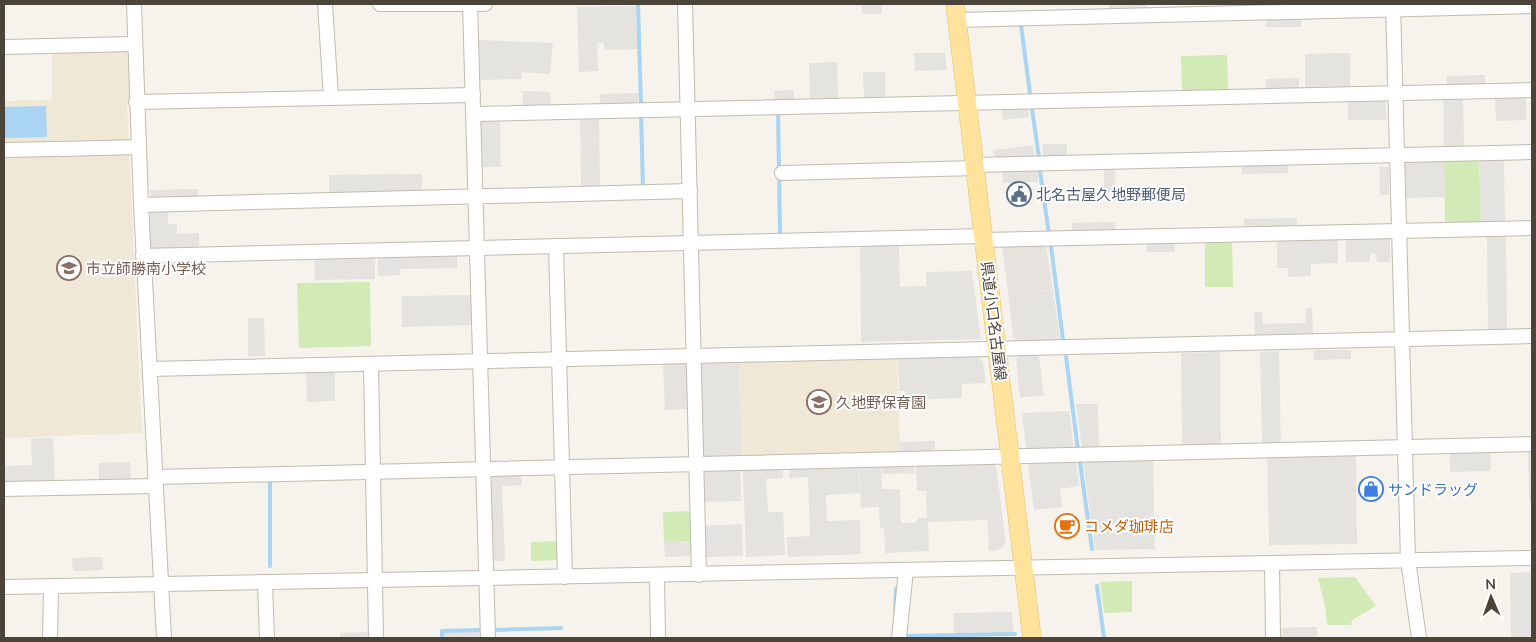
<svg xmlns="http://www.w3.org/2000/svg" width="1536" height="642" font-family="Mulish,'Noto Sans JP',sans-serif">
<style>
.industrial{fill:#e6e2dd}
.education{fill:#efe8d6}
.green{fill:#d2eab5}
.parking{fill:#e5e3e0}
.water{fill:#a9d4f2}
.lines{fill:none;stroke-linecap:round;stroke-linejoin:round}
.stream{stroke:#a9d4f2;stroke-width:4}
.minor-casing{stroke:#c2bbae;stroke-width:16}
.major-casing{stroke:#e6c16a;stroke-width:19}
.minor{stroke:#fff;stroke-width:14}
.major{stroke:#ffe39c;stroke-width:18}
.labels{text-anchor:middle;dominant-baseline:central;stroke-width:4;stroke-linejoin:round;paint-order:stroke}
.service-label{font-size:15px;fill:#4e5e75;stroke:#fff;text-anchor:start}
.education-label{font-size:15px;fill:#785e54;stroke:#fff;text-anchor:start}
.street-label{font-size:15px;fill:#4b4439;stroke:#fff}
.shop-label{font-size:15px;fill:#366cbe;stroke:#fff;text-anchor:start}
.food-label{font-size:15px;fill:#c56008;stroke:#fff;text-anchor:start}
</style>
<rect width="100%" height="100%" fill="#f6f3ec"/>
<polygon class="industrial" points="1046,245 1053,290 1008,292 1002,247"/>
<g class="education">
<polygon points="125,48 128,51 130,103 127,104 142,433 4,438 4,101 52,100 52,49"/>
<polygon points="897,358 900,453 742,456 739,362"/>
</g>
<g class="green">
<polygon points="1227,55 1228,89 1182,91 1181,56"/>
<polygon points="1479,159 1481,224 1445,225 1444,160"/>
<polygon points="1205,240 1232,240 1233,287 1205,287"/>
<polygon points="370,282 371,346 299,348 297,283"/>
<polygon points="693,511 694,541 664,542 663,512"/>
<polygon points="561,541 561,560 531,561 531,542"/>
<polygon points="1355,577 1376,606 1352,620 1351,625 1327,625 1325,605 1318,578"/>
<polygon points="1132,581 1132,612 1104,613 1100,582"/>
</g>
<g class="parking">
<polygon points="861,4 882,4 882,14 862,14"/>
<polygon points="1109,4 1147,4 1147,11 1109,12"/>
<polygon points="636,6 637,49 605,50 604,43 597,43 598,71 579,72 577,7"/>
<polygon points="1301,16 1301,27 1266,27 1266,17"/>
<polygon points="479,40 553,43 550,74 522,72 522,79 480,80"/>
<polygon points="914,53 945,53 947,70 915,71"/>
<polygon points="1350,53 1350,86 1305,87 1305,54"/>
<polygon points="837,62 838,98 810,99 809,63"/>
<polygon points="863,72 885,72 885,97 864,98"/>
<polygon points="1485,75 1485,86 1447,86 1447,76"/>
<polygon points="1299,78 1299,88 1266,89 1266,79"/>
<polygon points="794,90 794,101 775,101 774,91"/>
<polygon points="523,91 550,92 551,105 523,105"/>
<polygon points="638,93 638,103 600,104 600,94"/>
<polygon points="1526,95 1526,120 1496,121 1495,96"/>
<polygon points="1463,96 1464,147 1444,148 1443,97"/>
<polygon points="1385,99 1387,120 1348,120 1348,100"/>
<polygon points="1028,108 1029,117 1003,120 1002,109"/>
<polygon points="580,115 599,115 600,189 581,189"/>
<polygon points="500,116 501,167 480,167 479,120"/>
<rect x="1043" y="144" width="24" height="13"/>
<polygon points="1033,145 1035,157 995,159 993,150"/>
<polygon points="1479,159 1504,159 1505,223 1481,224"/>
<polygon points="1407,160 1444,160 1445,197 1404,198 1404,163"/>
<polygon points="1288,163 1288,173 1242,174 1242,164"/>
<polygon points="1115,167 1116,192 1104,192 1104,168"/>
<polygon points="1379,167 1389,167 1389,195 1380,195"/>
<polygon points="1038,169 1038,182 1003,183 1002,170"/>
<polygon points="422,174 422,194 329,195 329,175"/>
<polygon points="198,189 198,198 151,199 150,190"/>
<polygon points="168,208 168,224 177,224 177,234 199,233 199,249 154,250 150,247 150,211"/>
<polygon points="1297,218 1297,229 1245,230 1244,219"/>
<polygon points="1115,222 1115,233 1072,234 1072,223"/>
<polygon points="1506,234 1507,331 1488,332 1487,235"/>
<polygon points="1346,237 1387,237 1390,239 1390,262 1377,262 1376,254 1370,254 1370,262 1346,262"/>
<polygon points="1338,238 1338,263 1311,264 1311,276 1288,277 1288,268 1277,268 1277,239"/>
<polygon points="1175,242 1175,252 1147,252 1147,243"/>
<polygon points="860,245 899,245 900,287 926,286 926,272 972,271 981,339 861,342"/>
<polygon points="457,255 457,268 400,269 400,275 378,276 378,256"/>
<polygon points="375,257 375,279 315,280 314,258"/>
<polygon points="1053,290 1060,340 1017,341 1013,337 1008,292"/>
<polygon points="474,295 474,325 402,327 402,296"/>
<polygon points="1306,308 1312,308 1313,334 1255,335 1254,312 1262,312 1263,324 1306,323"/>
<polygon points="248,318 264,318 265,356 248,356"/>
<polygon points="1313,350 1351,350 1351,359 1314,360"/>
<polygon points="1279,351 1281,445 1262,445 1260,352"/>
<polygon points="1220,352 1221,446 1182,446 1181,353"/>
<polygon points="1039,355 1044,396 1020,397 1016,359 1019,356"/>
<polygon points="978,356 983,362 986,383 962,384 962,398 905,400 905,391 899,391 898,358"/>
<polygon points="739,362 742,456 705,457 702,454 699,367 702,364"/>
<polygon points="663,364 686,364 689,366 690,409 665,410"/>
<polygon points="306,372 335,372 335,401 307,402"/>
<polygon points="1076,404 1098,404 1099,449 1082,449"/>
<polygon points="1069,411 1074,449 1030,450 1026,447 1022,413"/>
<polygon points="31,438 53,438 55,481 4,482 4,466 32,465"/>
<polygon points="935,441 935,452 900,453 900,442"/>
<polygon points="1532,450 1532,501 1529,501 1528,451"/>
<polygon points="1450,453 1490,453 1491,471 1450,472"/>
<polygon points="1356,455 1357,544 1269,545 1267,457"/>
<polygon points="1153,460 1155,549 1095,550 1083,461"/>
<polygon points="130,462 131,479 99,480 99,463"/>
<polygon points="991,462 996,466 1006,543 998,550 989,551 987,520 928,522 929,551 885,553 884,528 880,528 879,507 861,508 859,467 881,466 882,489 900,489 901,523 916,523 918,518 927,518 926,491 917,491 916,465"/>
<polygon points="1076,462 1079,486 1060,489 1062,507 1034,510 1028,465 1030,463"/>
<polygon points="858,465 860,493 826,495 827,521 860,520 861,554 788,557 787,537 810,536 808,477 789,478 789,468"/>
<polygon points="914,465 915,473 882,474 882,466"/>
<polygon points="783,467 783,478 766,479 768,512 783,512 785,555 746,557 743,469"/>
<polygon points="740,468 741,501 702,502 701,473 704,469"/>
<polygon points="521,474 522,485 502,486 505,561 493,561 490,477"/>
<polygon points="742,524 743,556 704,557 703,526"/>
<polygon points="694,541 694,556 665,557 664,542"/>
<polygon points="102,557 103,570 73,571 72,558"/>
<polygon points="1532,572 1532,638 1511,638 1510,573"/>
<polygon points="1012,612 1014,633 954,634 954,613"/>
<polygon points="1317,627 1317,638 1277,638 1277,628"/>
<polygon points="482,631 483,638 443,638 443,632"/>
<polygon points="371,632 371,638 340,638 340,633"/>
</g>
<polygon class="water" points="46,106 47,137 4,138 4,107"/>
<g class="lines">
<g class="stream">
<polyline points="638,5 641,105"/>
<polyline points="1021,25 1030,94"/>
<polyline points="1032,109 1039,158"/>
<polyline points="641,112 643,190"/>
<polyline points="778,112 780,232"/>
<polyline points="1040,171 1049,234"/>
<polyline points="1051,246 1063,340"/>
<polyline points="1066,357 1078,450"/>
<polyline points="1080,462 1092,549"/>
<polyline points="270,479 270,566"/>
<polyline points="1097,586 1104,638"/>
<polyline points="895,616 896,589"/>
<polyline points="493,627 493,630 561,628"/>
<polyline points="905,636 1015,634"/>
<polyline points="442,638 442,631 481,630"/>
</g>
<defs>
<g id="minor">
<polyline points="134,4 141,205 164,638"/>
<polyline points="325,4 331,98"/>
<polyline points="380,4 485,4"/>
<polyline points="470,4 488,638"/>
<polyline points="685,4 699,575"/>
<polyline points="1393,4 1408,560 1419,638"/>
<polyline points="957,20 1532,6"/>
<polyline points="4,47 134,44"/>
<polyline points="136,102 473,95"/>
<polyline points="473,114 1532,90"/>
<polyline points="60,149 138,147"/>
<polyline points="4,150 55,149"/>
<polyline points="975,165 1532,152"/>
<polyline points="782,173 976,168"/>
<polyline points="141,205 690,191"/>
<polyline points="984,240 1532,228"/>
<polyline points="556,246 565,577"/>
<polyline points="143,256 984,236"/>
<polyline points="371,364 376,638"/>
<polyline points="150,369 1532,336"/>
<polyline points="155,477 1532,444"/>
<polyline points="4,489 156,486"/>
<polyline points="1272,563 1273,638"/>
<polyline points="657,576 658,638"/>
<polyline points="265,583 267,638"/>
<polyline points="4,587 1532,558"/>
<polyline points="50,638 51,587"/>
<polyline points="899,638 906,570"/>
</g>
<polyline id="major" points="955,4 1032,638"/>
</defs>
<use href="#minor" class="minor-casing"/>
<use href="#major" class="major-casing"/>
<use href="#minor" class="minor"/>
<use href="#major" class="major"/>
</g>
<defs>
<symbol id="civic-ring" viewBox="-11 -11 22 22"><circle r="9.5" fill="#fff" stroke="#5c6f8a" stroke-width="1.5"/><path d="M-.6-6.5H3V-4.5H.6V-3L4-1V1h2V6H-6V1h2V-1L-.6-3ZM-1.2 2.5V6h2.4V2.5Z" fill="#5c6f8a"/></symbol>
<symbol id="school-ring" viewBox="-11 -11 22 22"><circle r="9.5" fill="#fff" stroke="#8d6e63" stroke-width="1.5"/><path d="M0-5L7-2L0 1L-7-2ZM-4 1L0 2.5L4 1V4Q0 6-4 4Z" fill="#8d6e63"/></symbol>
<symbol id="shop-ring" viewBox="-11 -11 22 22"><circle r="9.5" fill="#fff" stroke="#3f7fe0" stroke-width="1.5"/><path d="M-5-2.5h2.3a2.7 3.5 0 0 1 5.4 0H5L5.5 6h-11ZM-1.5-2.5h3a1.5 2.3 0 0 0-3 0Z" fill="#3f7fe0"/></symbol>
<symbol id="cafe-ring" viewBox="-11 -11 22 22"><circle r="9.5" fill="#fff" stroke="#e8710a" stroke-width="1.5"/><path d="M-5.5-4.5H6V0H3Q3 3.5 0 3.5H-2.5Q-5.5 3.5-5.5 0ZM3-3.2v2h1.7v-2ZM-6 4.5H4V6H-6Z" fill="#e8710a"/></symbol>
</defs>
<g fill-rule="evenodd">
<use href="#civic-ring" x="1005" y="180" width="28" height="28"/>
<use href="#school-ring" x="55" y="254" width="28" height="28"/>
<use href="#school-ring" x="805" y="388" width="28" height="28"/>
<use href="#shop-ring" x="1357" y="475" width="28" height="28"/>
<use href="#cafe-ring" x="1053" y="512" width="28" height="28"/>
</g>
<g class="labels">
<g class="service-label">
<text x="1036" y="194">北名古屋久地野郵便局</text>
</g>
<g class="education-label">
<text x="86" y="268">市立師勝南小学校</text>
<text x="836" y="402">久地野保育園</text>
</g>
<g class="street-label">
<text transform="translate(994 321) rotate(83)">県道小口名古屋線</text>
</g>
<g class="shop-label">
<text x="1388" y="489">サンドラッグ</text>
</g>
<g class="food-label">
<text x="1084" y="526">コメダ珈琲店</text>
</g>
</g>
<rect width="1536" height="642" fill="none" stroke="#4b4439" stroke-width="10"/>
<g transform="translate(1491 597) rotate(358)" stroke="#ffffff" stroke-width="4" paint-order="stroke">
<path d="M0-4L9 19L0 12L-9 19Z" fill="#4b4439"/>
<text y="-8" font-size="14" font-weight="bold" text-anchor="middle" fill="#4b4439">N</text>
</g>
</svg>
